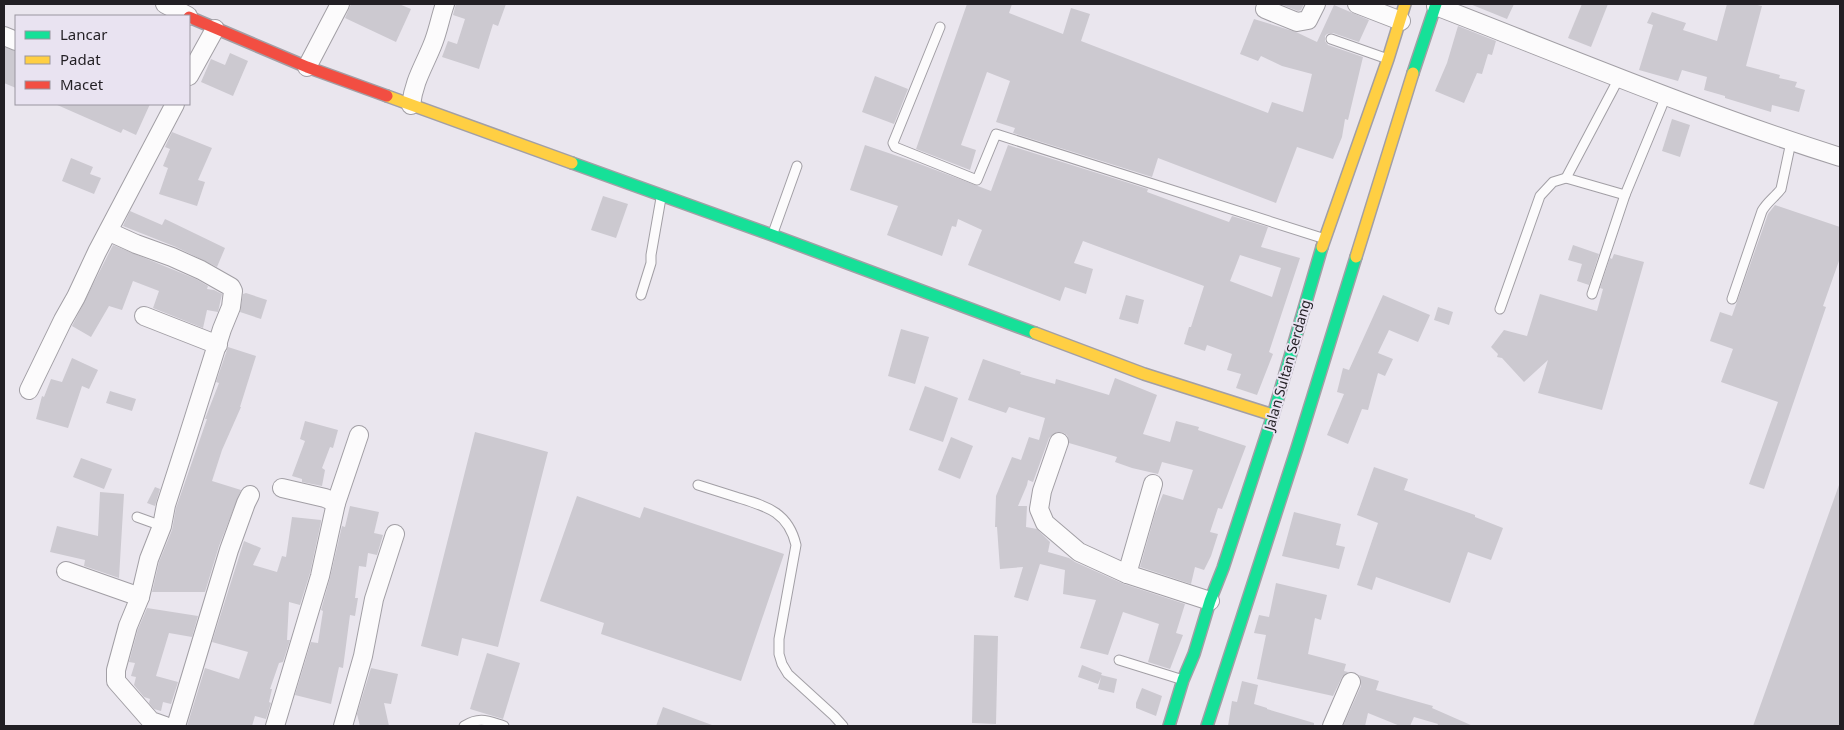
<svg xmlns="http://www.w3.org/2000/svg" width="1844" height="730" font-family="'Noto Sans',sans-serif">
<style>
.building{fill:#ccc9d0;fill-rule:evenodd}
.lines{fill:none;stroke-linecap:round;stroke-linejoin:round}
.lane-casing{stroke:#a29fa5;stroke-width:11}
.street-casing{stroke:#a29fa5;stroke-width:20}
.fast-casing{stroke:#a29fa5;stroke-width:14}
.slow-casing{stroke:#a29fa5;stroke-width:14}
.jam-casing{stroke:#a29fa5;stroke-width:14}
.lane{stroke:#fcfbfc;stroke-width:9}
.street{stroke:#fcfbfc;stroke-width:18}
.fast{stroke:#16e098;stroke-width:11}
.slow{stroke:#ffcf43;stroke-width:11}
.jam{stroke:#f24e42;stroke-width:11}
.labels{text-anchor:middle;dominant-baseline:central;stroke-width:4;stroke-linejoin:round;paint-order:stroke}
.street-label{font-size:14px;fill:#221f24;stroke:#e9e3f1}
</style>
<rect width="100%" height="100%" fill="#eae6ee"/>
<g class="building">
<polygon points="351,4 399,4 411,9 396,42 345,18"/>
<polygon points="456,4 506,4 498,26 493,24 479,69 442,57 448,41 457,44 465,19 453,15"/>
<polygon points="967,4 1012,4 1009,13 1063,34 1071,8 1090,14 1081,41 1268,113 1272,102 1303,112 1312,74 1282,66 1261,56 1258,61 1240,54 1254,19 1296,32 1317,42 1334,5 1369,20 1359,42 1333,33 1327,34 1325,36 1325,41 1328,45 1363,57 1348,120 1345,119 1342,137 1333,159 1297,147 1276,203 1158,158 1152,177 1013,133 1015,128 996,122 1010,81 987,72 961,145 976,150 970,170 916,149"/>
<polygon points="1280,4 1304,4 1301,10 1298,11"/>
<polygon points="1470,4 1514,4 1507,19"/>
<polygon points="1582,4 1608,4 1591,47 1568,38"/>
<polygon points="1727,4 1753,4 1762,6 1746,66 1780,75 1779,78 1797,82 1795,87 1805,90 1799,112 1772,105 1771,112 1725,98 1725,96 1704,90 1707,77 1682,70 1678,81 1639,70 1653,25 1647,23 1652,12 1686,23 1683,30 1717,41"/>
<polygon points="1458,26 1496,41 1492,55 1488,54 1482,74 1477,73 1464,103 1435,91 1447,63"/>
<polygon points="4,47 16,51 16,88 4,83"/>
<polygon points="230,53 248,61 233,96 201,82 211,59 225,65"/>
<polygon points="875,76 908,89 894,124 862,112"/>
<polygon points="55,104 150,104 136,135 123,129 121,133"/>
<polygon points="1672,119 1690,125 1680,157 1662,151"/>
<polygon points="172,132 212,148 198,180 205,182 197,206 159,194 168,168 163,166 170,149 165,147"/>
<path d="M865,145L912,161L991,191L1008,145L1148,189L1147,192L1229,222L1232,216L1268,227L1261,247L1300,258L1269,352L1273,354L1257,395L1236,388L1241,374L1227,370L1232,354L1207,345L1205,351L1184,344L1189,327H1191L1204,286L1083,241L1074,263L1093,269L1086,294L1065,287L1060,301L968,265L982,230L958,219L956,227L952,226L942,256L887,235L898,206L850,190ZM1240,255L1281,268L1272,297L1230,281Z"/>
<polygon points="71,158 93,167 90,174 101,178 94,194 62,181"/>
<polygon points="603,196 628,204 616,238 591,230"/>
<polygon points="1775,205 1840,227 1840,258 1823,306 1826,307 1764,489 1749,484 1778,402 1721,382 1733,349 1710,341 1720,312 1732,316 1768,214"/>
<polygon points="130,211 162,225 165,219 225,248 217,267 176,247 123,226"/>
<polygon points="113,245 196,279 208,286 207,289 214,290 222,294 218,312 207,310 203,328 153,308 159,291 133,281 122,310 109,306 91,337 72,326"/>
<polygon points="1573,245 1599,254 1589,285 1577,281 1582,264 1568,260"/>
<polygon points="1614,254 1644,262 1602,410 1538,393 1548,360 1524,382 1502,358 1497,357 1498,354 1491,347 1504,330 1527,336 1540,294 1597,311 1603,289 1600,288 1610,258 1612,259"/>
<polygon points="246,293 267,300 261,319 240,312 243,294"/>
<polygon points="1126,295 1144,300 1138,324 1119,319"/>
<polygon points="1383,295 1430,315 1418,342 1389,330 1378,353 1393,359 1385,376 1378,373 1368,410 1362,409 1348,444 1327,435 1344,394 1337,392 1343,368 1349,370"/>
<polygon points="1438,307 1453,312 1449,325 1434,320"/>
<polygon points="901,329 929,337 915,384 888,376"/>
<polygon points="228,347 256,356 240,407 241,407 222,450 212,481 241,490 219,546 205,592 152,592 159,562 172,530 176,508 207,419 205,419 219,383 216,382"/>
<polygon points="72,358 98,370 89,389 82,386 68,428 36,419 42,396 44,397 51,379 62,382"/>
<polygon points="983,359 1021,372 1020,374 1055,384 1056,379 1109,395 1115,378 1157,395 1143,434 1170,442 1176,421 1199,427 1198,430 1246,446 1222,509 1218,508 1210,532 1218,534 1211,556 1204,570 1195,567 1191,584 1140,567 1155,514 1163,494 1183,500 1193,470 1162,462 1158,474 1132,468 1115,462 1117,457 1069,443 1067,435 1062,432 1057,432 1049,438 1033,482 1028,480 1027,485 1018,506 1027,506 1026,527 1037,529 1050,542 1048,552 1069,558 1075,562 1124,584 1185,604 1176,633 1183,635 1170,669 1148,662 1159,624 1123,612 1108,655 1080,648 1096,600 1063,594 1065,570 1040,564 1028,601 1014,597 1023,567 1000,569 997,527 995,527 996,496 1012,457 1021,460 1029,437 1039,440 1045,418 1009,407 1006,413 968,400"/>
<polygon points="925,386 958,398 943,442 909,430"/>
<polygon points="110,391 136,399 132,411 106,403"/>
<polygon points="305,421 338,430 333,448 330,447 322,468 325,470 322,486 302,482 302,479 292,476 305,441 300,439"/>
<polygon points="475,432 548,452 498,647 462,638 458,656 421,646"/>
<polygon points="951,437 973,446 960,479 938,470"/>
<polygon points="81,458 112,469 104,489 73,477"/>
<polygon points="1374,467 1408,479 1404,490 1475,515 1475,517 1503,528 1491,560 1468,552 1450,603 1376,577 1372,590 1357,585 1378,523 1357,515"/>
<polygon points="1839,485 1840,485 1840,726 1753,726"/>
<polygon points="155,487 160,489 155,506 147,503"/>
<polygon points="100,492 124,494 119,578 84,566 85,560 50,552 57,526 98,536"/>
<polygon points="577,496 640,518 644,507 784,554 741,681 601,634 604,623 540,601"/>
<polygon points="350,506 379,512 374,533 383,535 377,555 368,553 366,567 359,566 355,598 358,598 355,616 350,615 343,668 339,667 331,704 295,695 311,642 318,643 323,611 321,610 330,578 342,526 345,527"/>
<polygon points="1294,512 1341,524 1336,545 1345,547 1339,569 1282,556"/>
<polygon points="292,517 321,520 321,522 310,573 300,605 289,602 287,640 290,640 283,662 279,663 270,689 272,689 269,702 271,703 266,719 255,716 252,726 187,726 205,668 239,679 248,652 212,642 244,541 261,548 253,565 277,572 282,556 286,557"/>
<polygon points="1276,583 1327,595 1321,620 1315,618 1308,654 1346,664 1344,671 1348,672 1342,677 1333,696 1257,679 1266,635 1254,633 1259,615 1269,617"/>
<polygon points="147,608 198,616 192,637 169,633 156,676 178,682 171,704 163,702 161,711 154,709 149,703 150,699 144,697 134,685 136,677 131,676 135,663 129,662 138,629"/>
<polygon points="974,635 998,636 996,724 972,723"/>
<polygon points="487,653 520,663 503,719 470,709"/>
<polygon points="1082,665 1102,673 1101,675 1117,679 1114,693 1098,689 1101,677 1098,684 1078,677"/>
<polygon points="371,668 398,674 391,704 384,703 389,726 360,726 357,714"/>
<polygon points="1359,675 1379,681 1376,690 1433,706 1432,708 1473,726 1437,726 1438,724 1414,717 1410,726 1400,726 1368,713 1365,726 1343,726 1361,686 1361,680"/>
<polygon points="1242,681 1258,685 1254,704 1267,708 1267,709 1314,723 1314,726 1228,726 1232,701 1237,702"/>
<polygon points="1142,688 1162,696 1156,716 1136,708 1136,703"/>
<polygon points="663,707 712,725 712,726 656,726"/>
</g>
<g class="lines">
<defs>
<g id="lane">
<polyline points="940,27 893,143 895,147 977,180 996,134 1322,238"/>
<polyline points="1331,39 1385,58"/>
<polyline points="1566,178 1619,78"/>
<polyline points="773,233 797,166"/>
<polyline points="1592,294 1625,195 1666,96"/>
<polyline points="641,295 651,263 651,255 661,198"/>
<path d="M1732,299L1762,211C1767,202 1775,197 1781,189L1791,142"/>
<polyline points="1500,309 1540,196 1553,182 1566,178 1625,195"/>
<path d="M698,485C711,489 723,493 736,497C765,506 788,511 796,545L779,639V654L782,664L788,674L834,716L843,726"/>
<polyline points="137,517 162,526"/>
<polyline points="1119,660 1180,679"/>
<path d="M464,726C480,716 488,721 504,726"/>
</g>
<g id="street">
<polyline points="165,4 188,16"/>
<polyline points="1357,4 1401,21"/>
<path d="M1436,6C1570,58 1703,114 1840,157"/>
<polyline points="1265,9 1297,22 1308,20 1316,4"/>
<polyline points="4,36 16,41"/>
<polyline points="307,67 340,4"/>
<polyline points="189,76 215,29"/>
<path d="M411,105C414,81 423,68 432,46C438,32 440,18 445,4"/>
<polyline points="110,230 114,234 136,244 172,257 201,270 231,287 233,291 231,307 222,329 186,443 166,505 162,526 149,559 140,597 128,626 116,670 116,681 151,721 165,726"/>
<polyline points="144,316 218,345"/>
<polyline points="29,390 63,320 76,297 97,252 175,104"/>
<polyline points="1059,442 1042,491 1039,509 1045,523 1079,552 1127,574 1210,601"/>
<polyline points="282,488 325,498 336,503"/>
<polyline points="66,571 140,597"/>
<polyline points="1127,574 1153,484"/>
<polyline points="176,726 229,550 246,503 250,495"/>
<polyline points="275,726 320,576 336,503 359,435"/>
<polyline points="343,726 363,656 374,599 395,534"/>
<polyline points="1332,726 1351,682"/>
</g>
<g id="fast">
<polyline points="1413,73 1436,4"/>
<polyline points="572,163 772,235 1035,333"/>
<polyline points="1169,726 1183,680 1194,654 1210,601 1223,568 1273,415 1322,247"/>
<polyline points="1207,726 1297,448 1356,257"/>
</g>
<g id="slow">
<polyline points="387,96 572,163"/>
<polyline points="1322,247 1388,59 1405,4"/>
<polyline points="1356,257 1413,73"/>
<polyline points="1035,333 1144,374 1273,415"/>
</g>
<polyline id="jam" points="189,17 307,67 387,96"/>
</defs>
<use href="#lane" class="lane-casing"/>
<use href="#street" class="street-casing"/>
<use href="#fast" class="fast-casing"/>
<use href="#slow" class="slow-casing"/>
<use href="#jam" class="jam-casing"/>
<use href="#lane" class="lane"/>
<use href="#street" class="street"/>
<use href="#fast" class="fast"/>
<use href="#slow" class="slow"/>
<use href="#jam" class="jam"/>
</g>
<g class="labels">
<g class="street-label">
<text transform="translate(1287 365) rotate(-74)">Jalan Sultan Serdang</text>
</g>
</g>
<rect width="1844" height="730" fill="none" stroke="#221f24" stroke-width="10"/>
<rect x="15" y="15" width="175" height="90" fill="#e9e3f1" stroke="#99959f"/>
<rect x="25" y="31" width="25" height="8" fill="#16e098" stroke="#99959f"/>
<text x="60" y="40" font-size="15" fill="#221f24">Lancar</text>
<rect x="25" y="56" width="25" height="8" fill="#ffcf43" stroke="#99959f"/>
<text x="60" y="65" font-size="15" fill="#221f24">Padat</text>
<rect x="25" y="81" width="25" height="8" fill="#f24e42" stroke="#99959f"/>
<text x="60" y="90" font-size="15" fill="#221f24">Macet</text>
</svg>
